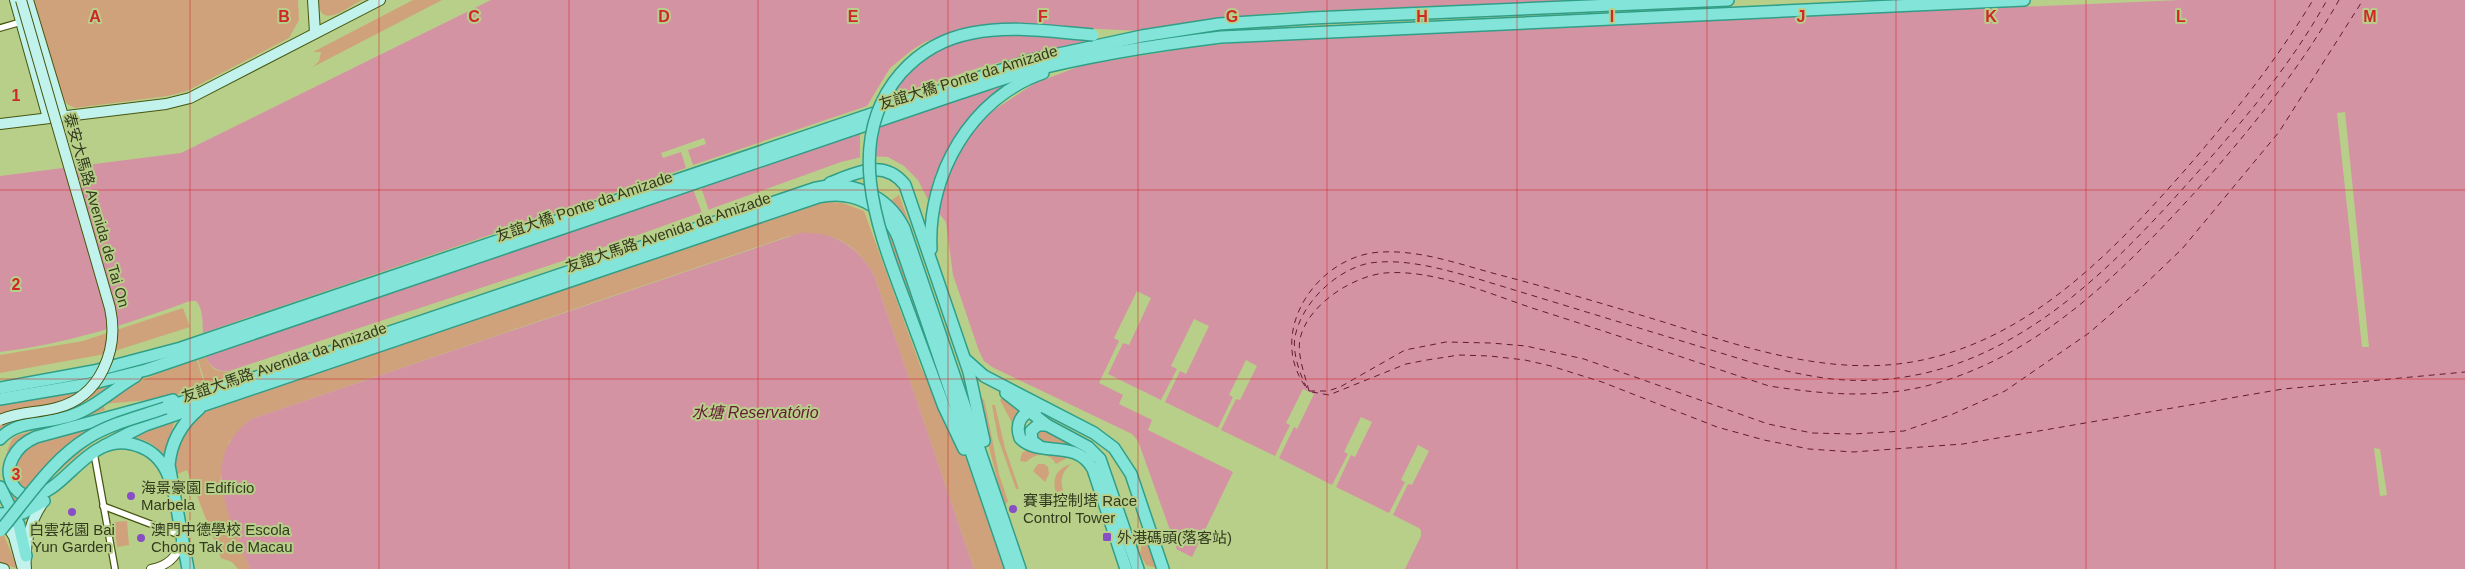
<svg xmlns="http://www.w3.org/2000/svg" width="2465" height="569" font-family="Arial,'Noto Sans SC',sans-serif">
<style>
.green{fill:#cfa27b}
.water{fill:#d493a3}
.pier{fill:#b8cf89;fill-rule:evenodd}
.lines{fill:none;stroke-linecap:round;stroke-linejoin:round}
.ferry{stroke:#651934;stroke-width:1;stroke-dasharray:6 5;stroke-linecap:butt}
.pedestrian-casing{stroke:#45560f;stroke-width:8}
.minor-casing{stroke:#45560f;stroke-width:10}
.secondary-casing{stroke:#45560f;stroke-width:12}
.primary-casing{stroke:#319e88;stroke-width:14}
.pedestrian{stroke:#fff;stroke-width:5.5}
.minor{stroke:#fff;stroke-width:8}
.secondary{stroke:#c1f2ec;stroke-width:10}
.primary{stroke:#83e5d9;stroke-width:11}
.secondary-bridge-casing{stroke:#45560f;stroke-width:12;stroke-linecap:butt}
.primary-bridge-casing{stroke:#319e88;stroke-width:14;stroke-linecap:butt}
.secondary-bridge{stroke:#c1f2ec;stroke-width:10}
.primary-bridge{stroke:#83e5d9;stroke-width:11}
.grid{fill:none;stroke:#ce2928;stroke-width:1;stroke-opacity:0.55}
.poi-dot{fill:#874ec5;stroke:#b8cf89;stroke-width:2}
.labels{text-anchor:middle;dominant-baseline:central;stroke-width:4;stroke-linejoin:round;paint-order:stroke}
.street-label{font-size:15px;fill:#323b1f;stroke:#b8cf89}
.poi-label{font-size:15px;fill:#323b1f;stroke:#b8cf89;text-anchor:start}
.water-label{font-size:16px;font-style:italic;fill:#651934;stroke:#b8cf89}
.grid-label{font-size:16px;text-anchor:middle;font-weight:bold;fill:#ce2928;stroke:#b8cf89;stroke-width:4;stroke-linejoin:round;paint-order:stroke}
</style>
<rect width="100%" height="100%" fill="#b8cf89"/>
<g class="green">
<polygon points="31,0 298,0 299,20 289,38 187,91 168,96 75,108 67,104 62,97"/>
<path d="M318,0H362C346,8 320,31 318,0Z"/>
<polygon points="413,0 442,0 313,67 319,61 321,52 313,52"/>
<polygon points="899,195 915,239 887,203"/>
<path d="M828,202L843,203L864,211L921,368L966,459L1005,569H974L874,275C854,239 828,230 789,236L251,419L229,442L220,482L250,569H238L232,562L221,558L187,470L175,475L174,467L179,436L205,410L807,206Z"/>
<polygon points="879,221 886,225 898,247 947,392 942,392"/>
<polygon points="183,308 190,327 105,354 0,373 0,355 83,341"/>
<path d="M206,357C212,374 222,372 238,371L241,377L207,388L198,360Z"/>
<path d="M197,360L205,387L160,399L103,404C132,382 163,370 197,360Z"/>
<polygon points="108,387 70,411 14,422 2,430 0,428 0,403"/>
<polygon points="975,391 984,400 986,408 999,474 1008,501 1004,507"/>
<path d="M1005,396L1022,411C1008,422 1020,432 1017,445L1011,421L1000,400Z"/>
<path d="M103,404L105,410L23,438C11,448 2,458 4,475L39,500L20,511C4,489 0,459 13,438C21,432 32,434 38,427Z"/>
<polygon points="992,405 995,405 1005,448 1019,489 1016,489 998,438"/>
<path d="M176,417L164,456C154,443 143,437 126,437Z"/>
<polygon points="146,419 95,440 39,488 28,491 18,486 13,466 27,444 102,423"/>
<polygon points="1042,428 1076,444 1098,462 1134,569 1131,569 1082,450 1072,446 1040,442 1037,439 1035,432"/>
<path d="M1029,449L1071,456L1056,464C1048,451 1036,453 1026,462L1020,461L1022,453Z"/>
<polygon points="1038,464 1044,464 1048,467 1049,474 1045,482 1033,471"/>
<path d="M1071,464C1062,472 1060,479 1063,490L1056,493C1052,478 1056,469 1071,464Z"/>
<polygon points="127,521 129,545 117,547 114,522"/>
<polygon points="0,526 18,569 0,562"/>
<polygon points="1148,530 1160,569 1146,565 1140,554 1143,533"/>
</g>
<g class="water">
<path d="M491,0H2465V569H1184L1138,441L1132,434L992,367L984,361L979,351L953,275L946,222L928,200L918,180L904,166L888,157L866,156L841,162L596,250L229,371C189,373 212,316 196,301H190C128,324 66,344 0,352V176L181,153Z"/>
<path d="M800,233C833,231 858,246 874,275L974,569H250C231,518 196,461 251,419Z"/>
</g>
<g class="pier">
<path d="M1596,0H2181L1272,39L1195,47L1083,65L1035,83L988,114L963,142L932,210L927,203L935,175L955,136L982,106L1012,82L878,127L866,159L860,160V133L701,187L709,211L702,213L693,189L204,354L200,334L686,168L681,152L663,158L661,153L704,138L706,144L688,150L693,165L867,106L890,68L912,50L925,42L961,29L998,24L1141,31L1253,15L1285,12ZM988,35H1033L1091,40L981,67L893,96L905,77L922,60L949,45Z"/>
<polygon points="2345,112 2369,347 2362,347 2337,113"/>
<polygon points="1137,291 1151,298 1129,345 1123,343 1108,374 1161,400 1177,369 1171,366 1194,319 1209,326 1186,374 1180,371 1165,402 1218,428 1233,397 1229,395 1246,360 1257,366 1240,400 1236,399 1221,430 1275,456 1290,425 1286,423 1303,389 1314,394 1297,429 1294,427 1279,458 1332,485 1348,454 1344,452 1361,417 1372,422 1355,457 1351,455 1336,487 1389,513 1405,482 1401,480 1418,445 1429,451 1412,485 1408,484 1393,515 1419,528 1421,531 1421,536 1405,569 1184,569 1176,549 1192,557 1233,472 1148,430 1152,420 1119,404 1123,395 1099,383 1119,341 1114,338"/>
<polygon points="2374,448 2380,449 2387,495 2380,496"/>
</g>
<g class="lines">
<g class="ferry">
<path d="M1305,386C1266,330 1319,254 1382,252C1420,250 1459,264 1496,274C1550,288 1604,304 1657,320C1747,348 1841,382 1935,357C2039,330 2117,247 2185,170C2232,116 2276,61 2313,0"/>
<path d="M1307,388C1300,375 1292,352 1295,337C1301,303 1337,269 1370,263C1405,258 1442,269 1475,278L1757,364C1782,370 1806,376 1832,379C1985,394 2094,288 2188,183C2239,126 2290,67 2327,0"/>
<path d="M1309,391C1305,375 1297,356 1300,339C1307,305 1353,276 1385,273C1432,269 1488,293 1532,308C1611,333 1690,360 1769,386C1822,394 1873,399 1926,386C2038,358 2122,272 2197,190C2250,130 2300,69 2339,0"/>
<polyline points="1309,391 1328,391 1340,387 1405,350 1446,342 1491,343 1526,346 1584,359 1768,424 1812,433 1853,434 1904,431 1953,414 2005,391 2089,333 2142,287 2182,249 2279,132 2363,0"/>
<polyline points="1312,392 1329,395 1406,364 1427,360 1459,355 1490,356 1525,360 1551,366 1602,382 1717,427 1764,440 1809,449 1853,452 1963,444 2283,389 2465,372"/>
</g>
<defs>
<g id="pedestrian">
<polyline points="0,28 21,22"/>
<polyline points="94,453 115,569"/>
<polyline points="103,506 182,536"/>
</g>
<path id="minor" d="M151,569C167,566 177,558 181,542"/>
<g id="secondary">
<polyline points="15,0 48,118"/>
<polyline points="28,0 63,116"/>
<polyline points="313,0 315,33"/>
<polyline points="0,124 166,104 190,98 380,0"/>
<polyline points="2,517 14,537 22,566"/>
<polyline points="0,568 4,569"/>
<path d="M26,569C24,545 30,521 44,501"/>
</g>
<g id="primary">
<path d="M830,183C856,173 884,158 905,185L969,372L984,441"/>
<path d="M931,249C927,175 971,98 1043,73"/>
<polyline points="904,299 944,407 964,449"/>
<polyline points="966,360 984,376 1094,433 1114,448 1131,474 1163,569"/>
<polyline points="0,388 94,371 181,348 1031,60 1142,36 1219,24 1311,18 1728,0"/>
<polyline points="1006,393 1047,425 1088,447 1100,459 1138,569"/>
<path d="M0,399L94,383L146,370L960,93C982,86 1004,78 1026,72C1090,55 1156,45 1221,37L2024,0"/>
<path d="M165,408L816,188C852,180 887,195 904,228L1020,569"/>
<path d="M1036,410C1021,412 1015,424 1020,438C1039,458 1076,438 1093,469L1126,569"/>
<path d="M0,439C17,419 50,424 73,415C96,407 115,388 136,376"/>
<path d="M104,446L145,425L818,197C852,189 884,205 898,237L1011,569"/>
<polyline points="1039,446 1032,441 1031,431 1038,425 1047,425"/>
<path d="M170,480C165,465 156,453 141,447C90,425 68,493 31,496C25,496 19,493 15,488C0,467 17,445 36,437L173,400"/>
<polyline points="0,487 19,525 26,556"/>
<polyline points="0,514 23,513 44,501"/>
<path d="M188,569L169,465C171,442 181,424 199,409"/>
</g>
</defs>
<use href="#pedestrian" class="pedestrian-casing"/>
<use href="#minor" class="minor-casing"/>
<use href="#secondary" class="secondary-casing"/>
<use href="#primary" class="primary-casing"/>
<use href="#pedestrian" class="pedestrian"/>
<use href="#minor" class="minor"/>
<use href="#secondary" class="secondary"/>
<use href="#primary" class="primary"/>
<defs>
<path id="secondary-bridge" d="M0,420C18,412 37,413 56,408C101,397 119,349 110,308L21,0"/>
<g id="primary-bridge">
<path d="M904,299C877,227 843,140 901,73C920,52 945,38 972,33C1012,25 1053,32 1093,35"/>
<path d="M0,531C27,499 52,459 89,437C112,423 139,417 165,408"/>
</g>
</defs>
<use href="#secondary-bridge" class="secondary-bridge-casing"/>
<use href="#primary-bridge" class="primary-bridge-casing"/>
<use href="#secondary-bridge" class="secondary-bridge"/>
<use href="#primary-bridge" class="primary-bridge"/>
</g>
<path class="grid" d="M190,0V569M379,0V569M569,0V569M758,0V569M948,0V569M1138,0V569M1327,0V569M1517,0V569M1707,0V569M1896,0V569M2086,0V569M2275,0V569M0,190H2465M0,379H2465"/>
<g class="poi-dot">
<circle cx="131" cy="496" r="5"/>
<circle cx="1013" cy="509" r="5"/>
<circle cx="72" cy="512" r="5"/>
<rect x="1102" y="532" width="10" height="10" rx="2.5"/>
<circle cx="141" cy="538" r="5"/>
</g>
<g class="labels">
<g class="street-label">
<text transform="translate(968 77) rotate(-17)">友誼大橋 Ponte da Amizade</text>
<text transform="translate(584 206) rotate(-19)">友誼大橋 Ponte da Amizade</text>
<text transform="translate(97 210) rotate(74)">泰安大馬路 Avenida de Tai On</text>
<text transform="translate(668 232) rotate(-19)">友誼大馬路 Avenida da Amizade</text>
<text transform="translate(284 362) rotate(-19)">友誼大馬路 Avenida da Amizade</text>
</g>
<g class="poi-label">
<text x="141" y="487">海景豪園 Edifício<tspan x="141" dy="17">Marbela</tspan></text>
<text x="1023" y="500">賽事控制塔 Race<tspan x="1023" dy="17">Control Tower</tspan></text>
<text x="72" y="529" text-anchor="middle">白雲花園 Bai<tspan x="72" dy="17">Yun Garden</tspan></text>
<text x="151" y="529">澳門中德學校 Escola<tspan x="151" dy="17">Chong Tak de Macau</tspan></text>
<text x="1117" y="537">外港碼頭(落客站)</text>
</g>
<g class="water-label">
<text x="755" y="412">水塘 Reservatório</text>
</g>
</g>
<g class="grid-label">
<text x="95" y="22">A</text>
<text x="284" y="22">B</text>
<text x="474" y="22">C</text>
<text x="664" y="22">D</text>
<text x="853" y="22">E</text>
<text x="1043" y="22">F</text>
<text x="1232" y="22">G</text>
<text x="1422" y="22">H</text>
<text x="1612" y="22">I</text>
<text x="1801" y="22">J</text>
<text x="1991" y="22">K</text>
<text x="2181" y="22">L</text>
<text x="2370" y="22">M</text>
<text x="16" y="101">1</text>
<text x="16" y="290">2</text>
<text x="16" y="480">3</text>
</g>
</svg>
